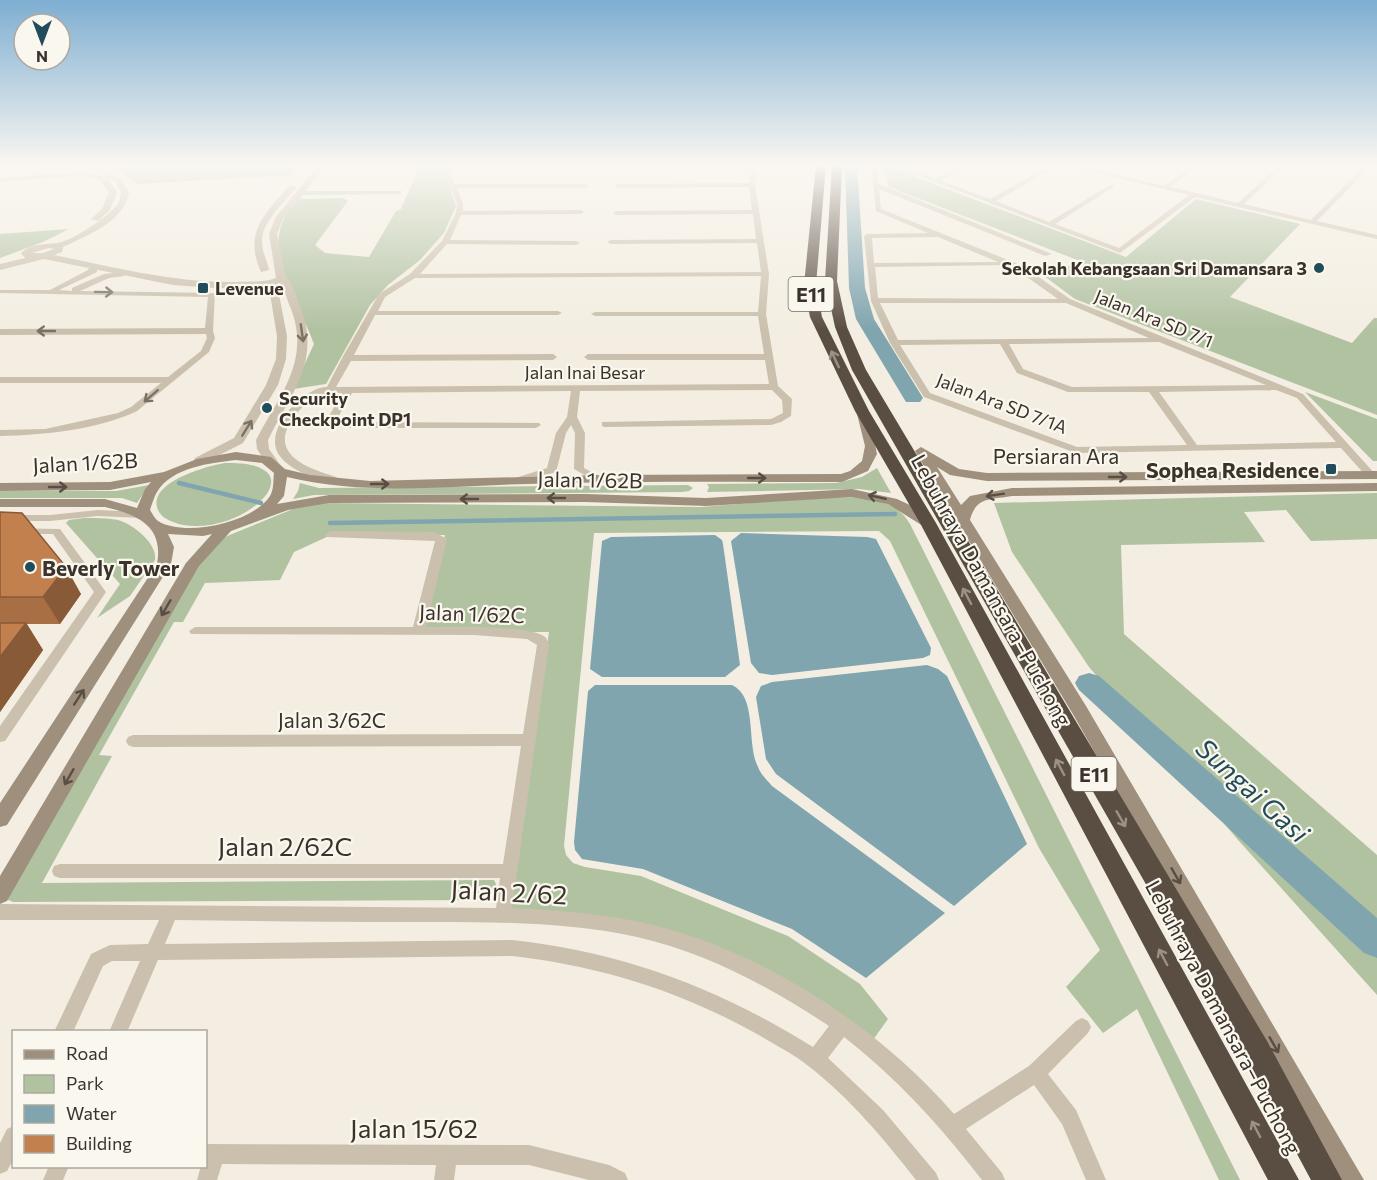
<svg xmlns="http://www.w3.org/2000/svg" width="1377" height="1180" font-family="Commissioner,sans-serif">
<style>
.green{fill:#b1c2a1}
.water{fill:#80a5af}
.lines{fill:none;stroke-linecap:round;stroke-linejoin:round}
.stream{stroke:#80a5af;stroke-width:4.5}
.river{fill:#80a5af;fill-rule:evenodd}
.minor{fill:#cbc0ad;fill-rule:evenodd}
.tertiary{fill:#cbc0ad;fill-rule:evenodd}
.secondary{fill:#9f907e;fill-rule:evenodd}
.motorway{fill:#5a4e43;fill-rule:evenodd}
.wall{fill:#a86e44}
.shaded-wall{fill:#885a37}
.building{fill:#c3804f;stroke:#885a37;stroke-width:1.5}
.oneway{stroke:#7b7266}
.oneway2{stroke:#9a9287}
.oneway3{stroke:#584e44}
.poi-dot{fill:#214c5b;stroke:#faf7ee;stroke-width:2}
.labels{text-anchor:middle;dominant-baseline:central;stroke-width:4.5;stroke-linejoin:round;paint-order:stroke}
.far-poi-label{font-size:18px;font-weight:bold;fill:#3a322b;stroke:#faf7ee;text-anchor:start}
.far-street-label{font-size:18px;fill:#3a322b;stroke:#faf7ee}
.shield{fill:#faf7ee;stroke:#746d66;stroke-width:1.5}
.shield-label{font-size:20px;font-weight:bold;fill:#3a322b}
.street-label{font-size:21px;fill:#3a322b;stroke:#faf7ee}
.poi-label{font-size:21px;font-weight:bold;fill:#3a322b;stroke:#faf7ee;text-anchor:end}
.near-street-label{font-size:26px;fill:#3a322b;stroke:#faf7ee}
.near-water-label{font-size:27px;font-style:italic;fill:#214c5b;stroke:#faf7ee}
</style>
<rect width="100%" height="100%" fill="#f3eee1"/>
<g class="green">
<polygon points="112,165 300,165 292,175 137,184"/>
<path d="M420,165H449L444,171L456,206L444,233L420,260L388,285L370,305L326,384L293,389L314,344C302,309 266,258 283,221C287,210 298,200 305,191H402L400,194L303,195L300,199L343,198L348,201L315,245L325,253L369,257L396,211L401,209Z"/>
<polygon points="889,167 1126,257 1196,199 1300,224 1230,297 1352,343 1374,318 1377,318 1377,415 1075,299 1044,276 1080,261 889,187 882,169"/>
<polygon points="69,229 43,242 0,258 0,234"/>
<polygon points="1305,392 1377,419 1377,461 1373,461"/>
<path d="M225,463C322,461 246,536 183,525C175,523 164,520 159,512C143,483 207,466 225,463Z"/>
<polygon points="877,468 891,493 859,489 707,492 709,487 707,484 836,483 862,477"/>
<polygon points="300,483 319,488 688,485 693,488 689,491 682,492 314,495 293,499 298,491"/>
<polygon points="149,485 137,503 122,498 0,498 0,491 116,491"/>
<polygon points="1377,493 1377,539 1311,541 1286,510 1244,512 1265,542 1121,545 1124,634 1377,855 1377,995 1239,841 1089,667 1012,552 994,503"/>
<path d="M860,497C880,499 899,505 910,524L1240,1180H1219L1137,1009L1103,1033L1066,987L1100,950L1039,848L890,541L879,531L594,533L564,846L566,855L573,863L585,867L641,876L788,936L860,984L888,1019L870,1044L706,947L508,911L549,632H418L445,535H331L294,552L280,580L205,583L183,622H174L99,755L112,756L42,883L490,880H494L496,884L493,896L484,900L13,902L6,899L203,555L223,538L232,534L293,509L325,503L701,507L817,498Z"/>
<path d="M84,518C96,518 107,518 118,520C133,524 158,544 155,560L130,596L97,618L120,584L66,523L69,520Z"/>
</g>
<g class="water">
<polygon points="741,533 867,537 876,539 931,648 930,655 923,658 772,675 759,673 751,663 731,541"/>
<polygon points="715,535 722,540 723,544 740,665 725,677 602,677 590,669 602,541 611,537"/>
<polygon points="927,665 938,669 947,676 1027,844 954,906 776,774 766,759 756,697 761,686 772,682"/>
<path d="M595,685H732C758,697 746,744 758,767C761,775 767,780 772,786L945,913L866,978L792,929L643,869L582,859L575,850L574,842L588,691Z"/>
</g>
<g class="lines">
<g class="stream">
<polyline points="179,483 261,503"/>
<polyline points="330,523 895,514"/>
</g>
<g class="river">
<polygon points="845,165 857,165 865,288 874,319 923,398 920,402 906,402 856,319 849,288"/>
<polygon points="1089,673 1099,676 1377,918 1377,958 1364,953 1079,690 1075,683 1079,676"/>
</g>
<g class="minor">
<path d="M449,165H455L451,176L455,184H586L589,186L586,188H457L463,203V211L581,210L584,212L581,214L461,215L450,240L576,241L580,243L576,245L447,244L420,274L761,272L757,243L611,244L607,242L611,240L756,239L753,214L616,215L613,213L616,211L752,210L749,187L618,188L615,186L618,184L749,183L752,165H758L755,185L769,274L766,314L778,386L792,399L791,416L781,422L771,425L605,427L602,426V422L771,419L783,413L782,400L772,390L580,391L577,417L585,433L584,468L604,479L599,482L595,481L574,469L575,433L571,425L566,433L556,472L519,483L514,480L515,478L547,468L556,433L567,417L571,391L352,393L338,417L346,422L539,423L541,425L536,428H344L328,418L342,393C320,393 313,395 298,412C271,443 289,461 321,472C328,475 337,476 342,481L337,484C317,479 291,472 279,455C262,431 303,387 327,387L342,358L379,294L410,274L442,241L456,213L457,203L445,176ZM761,276L758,312H595L591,314L595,316H758L764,354H588L584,357L588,360H765L769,384L336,387L351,361L553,360L557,357L553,354L354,355L375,315H558L562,313L558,311H378L385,297L415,278Z"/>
<path d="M871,165H877L879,184L1052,254L1045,256L879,189L881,209L1023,266L1070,299L1303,394L1376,475L1371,478L1367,477L1341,448L1076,453L924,397L890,343L871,301L864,236L868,234L928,233L876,211ZM938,237L998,262L874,263L872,238ZM1006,265L1017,270L1058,299L878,298L875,267ZM880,303H1066L1149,338L898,340ZM1159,342L1266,385L1072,387L1023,369L1009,344ZM1000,344L1017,373L1068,392H1149L1187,445L1077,447L930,393L900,345ZM1276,390L1297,398L1336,442L1197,445L1159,392Z"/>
<polygon points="891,165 900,165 936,179 961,165 969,165 941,181 990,199 1044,169 1048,169 1048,171 996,201 1049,222 1110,185 1114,185 1114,187 1055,224 1119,248 1189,195 1064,165 1076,165 1165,186 1192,165 1199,165 1171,187 1238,203 1279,165 1286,165 1244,204 1311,220 1365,165 1372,165 1317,221 1377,235 1377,239 1195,197 1120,253"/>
<path d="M90,265H96L97,272L59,290L72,291V288L104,274L121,272L125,274L124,276L109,278L80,291L215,293L213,331L215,338L209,352L137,411C97,430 44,435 0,436V430L45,429L118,413L131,407L161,383H0V377H168L201,351L207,338L206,334L0,335V329L205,328L208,297L0,293V290H50L88,270Z"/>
<polygon points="98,510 141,512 146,515 141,518 98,516 50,521 0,521 0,515 50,515"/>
<polygon points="0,528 60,529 106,592 5,741 0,742 0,726 94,592 53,534 0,534"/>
<path d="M331,531L434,532L447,539L426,627C448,627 529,624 545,637C547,638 548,643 549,645L512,908C553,910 594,913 635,921C754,945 875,1023 954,1114L1029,1066L1076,1021L1082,1018L1088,1021L1091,1027L1088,1033L1048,1074L1076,1110L1106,1180H1086L1062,1124L1034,1085L966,1129L1002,1173L1005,1180H982C940,1126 898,1079 844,1037L828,1058L883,1110L936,1173L939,1180H916C884,1139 849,1097 807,1065C792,1053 773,1044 757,1034C680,991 600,966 512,956L158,960L127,1032H109L140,961H112L103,966L73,1032H54L91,954L110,945L148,944L159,920H0V904L496,908L500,878H60L54,876L52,871L54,866L60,864H503L521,746L133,747L128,745L126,741L128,737L133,735L523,734L537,645L527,639L474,635L191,634L189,631L195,627H413L435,541L327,537L325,535L327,533ZM175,920C254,921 332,922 411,922C486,922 564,921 637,937C707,953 770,987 829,1026L813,1047C718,988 623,952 512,940L165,944Z"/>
<polygon points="14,1126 14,1158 7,1171 0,1174 0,1143 7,1129"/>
<polygon points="206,1144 529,1145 609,1165 625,1173 628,1180 589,1180 529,1165 456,1165 454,1180 434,1180 436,1165 222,1164 217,1180 197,1180 201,1166 206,1166"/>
<polygon points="49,1166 69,1166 63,1180 43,1180"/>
</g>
<g class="tertiary">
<path d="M318,165H326L283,219L277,234L286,278C294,284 296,297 300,306C322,361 291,393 268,440L269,449L281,466L280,469H270L257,449L256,440C279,396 311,361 291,309C287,300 285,290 280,283L277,284L287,336L286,359L278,385L243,443L200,465L195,464L194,461L195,458L234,438L266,385L276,359L277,336L269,288H214L173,285L44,259L0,270V264L25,258L21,253C32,243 43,245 57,243C72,241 108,217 117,205C120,201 120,197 121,192L115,182L97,172V168H100L121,179L129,192C124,222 88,235 63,247L62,252L54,255C114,267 174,283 235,282C249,281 263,283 276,278L269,234L276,217ZM49,248L54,249L43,253H32Z"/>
<polygon points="81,172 107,177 117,192 110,210 98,221 91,219 102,209 109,192 101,181 84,175 0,182 0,178"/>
<path d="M290,185L297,187C285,202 261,222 262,242C262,251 267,261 269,270L261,272C243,232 265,214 290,185Z"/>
</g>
<g class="secondary">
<path d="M863,410L869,414L877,454L868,471L842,482C737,482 632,481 527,484C447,486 366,496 287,477L284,496L277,504L329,495L585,494L706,498L852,489L897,499L914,507L935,523L928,527L923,526L888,504L852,497L706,506L585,502L329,503L288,510L231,531L199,566L7,901L0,904V876L186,563L212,534L203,536L168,534L174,547L171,564L7,825L0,827V803L157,564C164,526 138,515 105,507H0V499H105L137,508L145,489L151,482L110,490L0,491V483L110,482L164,472L197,459L236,452L271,457L285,469L310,475L370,481L601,475L841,474L850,471L862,461L865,446L857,414ZM236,460L262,463L274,473C273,480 274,490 270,496C254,522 185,538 158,521C155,519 152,513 150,510C152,504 154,497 157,492C172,467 211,463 236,460Z"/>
<path d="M921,447L959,469L987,473L1377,471V479L987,481L950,475L937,467L961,505L970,496L1012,488L1377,483V491L1012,496C991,500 976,496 970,520L1086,706L1364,1180H1337L1074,716L915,451Z"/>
</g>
<g class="motorway">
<polygon points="816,165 826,165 816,285 822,317 869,411 936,523 1299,1180 1268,1180 920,523 855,411 810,317 804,285"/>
<polygon points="832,165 842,165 837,281 847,327 866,370 1267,1041 1342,1180 1311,1180 1247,1061 852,370 835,327 825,281"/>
</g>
</g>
<polygon class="wall" points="0,512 81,594 60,624 27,624 43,650 0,712"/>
<g class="shaded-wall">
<polygon points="66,567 81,594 60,624 43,597"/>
<polygon points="26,623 43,650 0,712 0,657"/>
</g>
<g class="building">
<polygon points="0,512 22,513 66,567 43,597 0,597"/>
<polygon points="0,623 26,623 0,657"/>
</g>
<defs><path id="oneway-shaft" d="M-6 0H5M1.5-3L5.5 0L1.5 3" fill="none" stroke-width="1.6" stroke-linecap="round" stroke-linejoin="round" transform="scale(1.5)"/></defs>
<g class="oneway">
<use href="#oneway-shaft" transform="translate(104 292) rotate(1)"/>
<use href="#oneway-shaft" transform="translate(46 331) rotate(180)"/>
<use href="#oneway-shaft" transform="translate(302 333) rotate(82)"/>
<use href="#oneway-shaft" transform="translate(151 396) rotate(139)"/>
<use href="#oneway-shaft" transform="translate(247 428) rotate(-58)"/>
</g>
<g class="oneway2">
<use href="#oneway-shaft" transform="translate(835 359) rotate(-115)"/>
<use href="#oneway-shaft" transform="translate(967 596) rotate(-118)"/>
<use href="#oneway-shaft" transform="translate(1060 767) rotate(-118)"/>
<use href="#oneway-shaft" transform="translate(1121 819) rotate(60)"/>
<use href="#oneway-shaft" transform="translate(1163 957) rotate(-118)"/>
<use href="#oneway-shaft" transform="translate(1256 1129) rotate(-118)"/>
</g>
<g class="oneway3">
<use href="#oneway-shaft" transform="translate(1118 477)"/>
<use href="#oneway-shaft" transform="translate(757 478)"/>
<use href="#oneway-shaft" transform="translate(380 484)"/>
<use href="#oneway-shaft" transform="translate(58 487)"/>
<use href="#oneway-shaft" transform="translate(995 495) rotate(171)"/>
<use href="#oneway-shaft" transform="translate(877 497) rotate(-168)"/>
<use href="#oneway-shaft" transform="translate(556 498) rotate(180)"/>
<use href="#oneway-shaft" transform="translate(469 499) rotate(180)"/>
<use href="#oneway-shaft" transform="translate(166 608) rotate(120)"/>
<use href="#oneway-shaft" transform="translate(79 697) rotate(-57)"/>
<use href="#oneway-shaft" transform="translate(69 777) rotate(120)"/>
<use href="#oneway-shaft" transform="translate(1176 876) rotate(60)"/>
<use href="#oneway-shaft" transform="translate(1274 1045) rotate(60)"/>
</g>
<linearGradient id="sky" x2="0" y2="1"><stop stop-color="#7eaed1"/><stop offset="0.5" stop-color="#faf7f2"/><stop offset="1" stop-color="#faf7f2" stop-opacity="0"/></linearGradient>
<rect width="1377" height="330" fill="url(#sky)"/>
<g class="poi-dot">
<circle cx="1319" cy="268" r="6"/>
<rect x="197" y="282" width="12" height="12" rx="3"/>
<circle cx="267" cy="408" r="6"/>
<rect x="1325" y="463" width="12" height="12" rx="3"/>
<circle cx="30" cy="567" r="6"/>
</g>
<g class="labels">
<g class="far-poi-label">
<text x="1307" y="268" text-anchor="end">Sekolah Kebangsaan Sri Damansara 3</text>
<text x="215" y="288">Levenue</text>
<text x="279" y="398">Security<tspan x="279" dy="21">Checkpoint DP1</tspan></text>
</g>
<g class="far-street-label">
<text transform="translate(1154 318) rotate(22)">Jalan Ara SD 7/1</text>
<text x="585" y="372">Jalan Inai Besar</text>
<text transform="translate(1002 403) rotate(21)">Jalan Ara SD 7/1A</text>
</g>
<g class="shield">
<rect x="788.5" y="277" width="45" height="34" rx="4.5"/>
<rect x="1071.5" y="757" width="45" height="34" rx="4.5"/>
</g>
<g class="shield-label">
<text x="811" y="294">E11</text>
<text x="1094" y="774">E11</text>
</g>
<g class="street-label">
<text x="1056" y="455">Persiaran Ara</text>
<text transform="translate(85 462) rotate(-3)">Jalan 1/62B</text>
<text transform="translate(590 479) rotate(1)">Jalan 1/62B</text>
<text transform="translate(992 590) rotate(61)">Lebuhraya Damansara–Puchong</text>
<text transform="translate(472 613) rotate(2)">Jalan 1/62C</text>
<text x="332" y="719">Jalan 3/62C</text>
<text transform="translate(1224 1017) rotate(62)">Lebuhraya Damansara–Puchong</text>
</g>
<g class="poi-label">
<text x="1319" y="469">Sophea Residence</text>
<text x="42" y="567" text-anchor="start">Beverly Tower</text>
</g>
<g class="near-street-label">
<text x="285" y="845">Jalan 2/62C</text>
<text transform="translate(509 891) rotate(3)">Jalan 2/62</text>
<text x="414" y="1127">Jalan 15/62</text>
</g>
<g class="near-water-label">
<text transform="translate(1253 790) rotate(42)">Sungai Gasi</text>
</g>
</g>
<rect x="12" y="1030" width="195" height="138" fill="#faf7ee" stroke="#ada8a0" stroke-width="1.5"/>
<rect x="24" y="1050" width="30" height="9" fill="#9f907e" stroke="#ada8a0" stroke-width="1.5"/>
<text x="66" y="1060" font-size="18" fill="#3a322b">Road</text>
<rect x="24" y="1075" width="30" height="18" fill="#b1c2a1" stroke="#ada8a0" stroke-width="1.5"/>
<text x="66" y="1090" font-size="18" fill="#3a322b">Park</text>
<rect x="24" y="1105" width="30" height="18" fill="#80a5af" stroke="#ada8a0" stroke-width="1.5"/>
<text x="66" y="1120" font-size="18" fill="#3a322b">Water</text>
<rect x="24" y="1135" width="30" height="18" fill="#c3804f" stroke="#ada8a0" stroke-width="1.5"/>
<text x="66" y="1150" font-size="18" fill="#3a322b">Building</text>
<g transform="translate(42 42) rotate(180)"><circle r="28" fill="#faf7ee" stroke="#ada8a0" stroke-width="1.5"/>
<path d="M0-4.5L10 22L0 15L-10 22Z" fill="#214c5b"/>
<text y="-9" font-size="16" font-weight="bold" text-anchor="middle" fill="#3a322b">N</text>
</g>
</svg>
